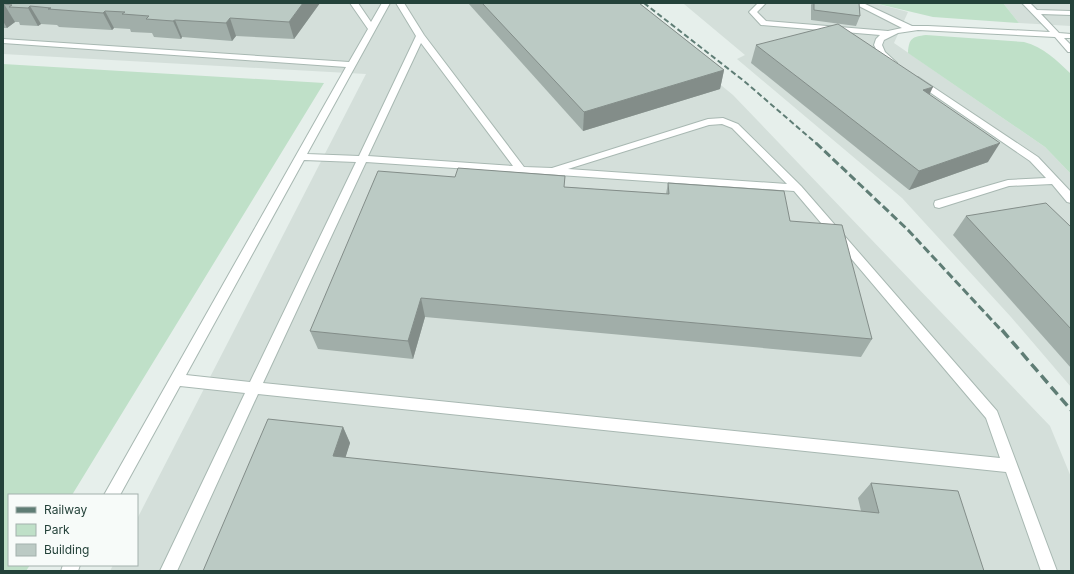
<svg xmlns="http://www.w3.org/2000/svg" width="1074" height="574" font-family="Inter,sans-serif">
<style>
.built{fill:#d4dfda}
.green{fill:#bfe0c8}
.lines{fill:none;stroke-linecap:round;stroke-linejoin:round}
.service-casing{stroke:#a8b8b2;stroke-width:2}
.service{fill:#fff;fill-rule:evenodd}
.rail-far2{stroke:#5f7d75;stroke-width:2;stroke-dasharray:5.5 3;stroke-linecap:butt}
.rail-far1{stroke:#5f7d75;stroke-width:3;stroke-dasharray:8 3.5;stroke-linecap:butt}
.rail{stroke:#5f7d75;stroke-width:3.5;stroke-dasharray:10 5;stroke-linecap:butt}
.wall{fill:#a1aea9}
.shaded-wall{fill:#838d89}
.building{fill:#bbcac4;stroke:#838d89}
</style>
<rect width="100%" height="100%" fill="#e6efeb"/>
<g class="built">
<polygon points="3,3 621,3 733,95 1050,426 1071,477 1071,571 110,571 113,565 137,565 137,519 366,74 3,54"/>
<polygon points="690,3 874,3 908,12 894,43 1045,147 1071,174 1071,387 1011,317 902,198 737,59 745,55 684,4"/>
<polygon points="1003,3 1071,3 1071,26 1019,23"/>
</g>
<g class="green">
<polygon points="874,3 1003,3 1019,23 933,17"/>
<path d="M926,35L1024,42C1044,47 1056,60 1071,74V174L1045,147L908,53C909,38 912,37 926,35Z"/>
<polygon points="3,64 324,83 72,495 9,495 9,565 30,565 26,571 3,571"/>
</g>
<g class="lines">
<defs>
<g id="service">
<path d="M350,3H358L371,22L382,3H390L307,154L359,156L416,36L396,3H404L424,35L524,167L552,168L708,119L723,118L738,124L801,186L997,411L1057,571H1041L1006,472L258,394L177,571H160L245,393L180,386L120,495H104L346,67L3,43V39L349,62L368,29ZM421,43L513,166L368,156ZM722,124L732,128L787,184L568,169L709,125ZM304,160L356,162L250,382L186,375ZM366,162L794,191L986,418L1000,458L263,383Z"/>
<path d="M758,3H766L757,12L766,21L888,31L902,28L853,3H863L912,26H928L1050,32L1022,3H1030L1037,10L1071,11V15L1041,14L1059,33L1071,34V38H1064L1071,45V52H1068L1055,37L918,30L898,33L884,40L882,45L885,52L897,63L893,66C884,63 878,54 874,45L876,39L880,35L761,25L749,12Z"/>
<polygon points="918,77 1038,157 1071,192 1071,203 1067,202 1052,184 1009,186 939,208 935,207 934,204 935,201 1008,180 1046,178 1030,161 915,82 914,80 915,78"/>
<polygon points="63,565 80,565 78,571 61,571"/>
</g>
</defs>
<use href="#service" class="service-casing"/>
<use href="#service" class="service"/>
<polyline class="rail-far2" points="644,3 744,81 817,144"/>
<polyline class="rail-far1" points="816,143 908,230 1002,331"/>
<polyline class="rail" points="1002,330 1071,410"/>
</g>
<g class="wall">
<polygon points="3,3 320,3 294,39 236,36 232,41 182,37 181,39 154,37 152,33 131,32 130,29 114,28 112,30 59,27 57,25 41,24 38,26 20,25 19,22 15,22 7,28 3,28"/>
<polygon points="468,3 639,3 724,70 720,89 583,131"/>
<polygon points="812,3 859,3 860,16 856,26 811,20 811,5"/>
<polygon points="756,45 929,95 988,162 909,190 751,63"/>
<polygon points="455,177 565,187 666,194 668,183 790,221 872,339 861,357 425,317 413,359 318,349 310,331"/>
<polygon points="966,216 1071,227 1071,368 953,235"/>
<polygon points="343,427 350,443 345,458 861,511 858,498 871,483 984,571 203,571"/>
</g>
<g class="shaded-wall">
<polygon points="303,3 320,3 294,39 289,22"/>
<polygon points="4,4 15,22 7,28 3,21 3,5"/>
<polygon points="30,6 41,24 38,26 28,8"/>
<polygon points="105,11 114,28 112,30 103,13"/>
<polygon points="230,18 236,36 232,41 226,23"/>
<polygon points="175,20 182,37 181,39 173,21"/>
<polygon points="724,70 720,89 583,131 584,112"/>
<polygon points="933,87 924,106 923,90"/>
<polygon points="1000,143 988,162 909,190 919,171"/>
<polygon points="421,298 425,317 413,359 408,341"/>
<polygon points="343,427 350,443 341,472 333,456"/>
</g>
<g class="building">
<polygon points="3,3 303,3 289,22 230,18 226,23 175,20 173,21 146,19 149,16 122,14 125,12 105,11 103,13 48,9 51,8 30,6 28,8 9,7 12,5 4,4 3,5"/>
<polygon points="482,3 639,3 724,70 584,112"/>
<polygon points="814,3 859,3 860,16 814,10"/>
<polygon points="838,24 933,87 923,90 1000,143 919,171 756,45"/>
<polygon points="458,168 565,176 564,187 669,194 668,183 784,191 790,221 842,225 872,339 421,298 408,341 310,331 378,171 455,177"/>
<polygon points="1046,203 1071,227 1071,329 966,216"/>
<polygon points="268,419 343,427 333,456 879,513 871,483 958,491 984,571 203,571"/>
</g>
<rect width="1074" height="574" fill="none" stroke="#24423a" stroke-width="8"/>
<rect x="8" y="494" width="130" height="72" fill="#f7fbf9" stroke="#a3b1ad"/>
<rect x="16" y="507" width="20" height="6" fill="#5f7d75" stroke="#a3b1ad"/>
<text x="44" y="514" font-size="12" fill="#24423a">Railway</text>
<rect x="16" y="524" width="20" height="12" fill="#bfe0c8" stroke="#a3b1ad"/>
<text x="44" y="534" font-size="12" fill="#24423a">Park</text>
<rect x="16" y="544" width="20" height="12" fill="#bbcac4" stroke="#a3b1ad"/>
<text x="44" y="554" font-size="12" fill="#24423a">Building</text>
</svg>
